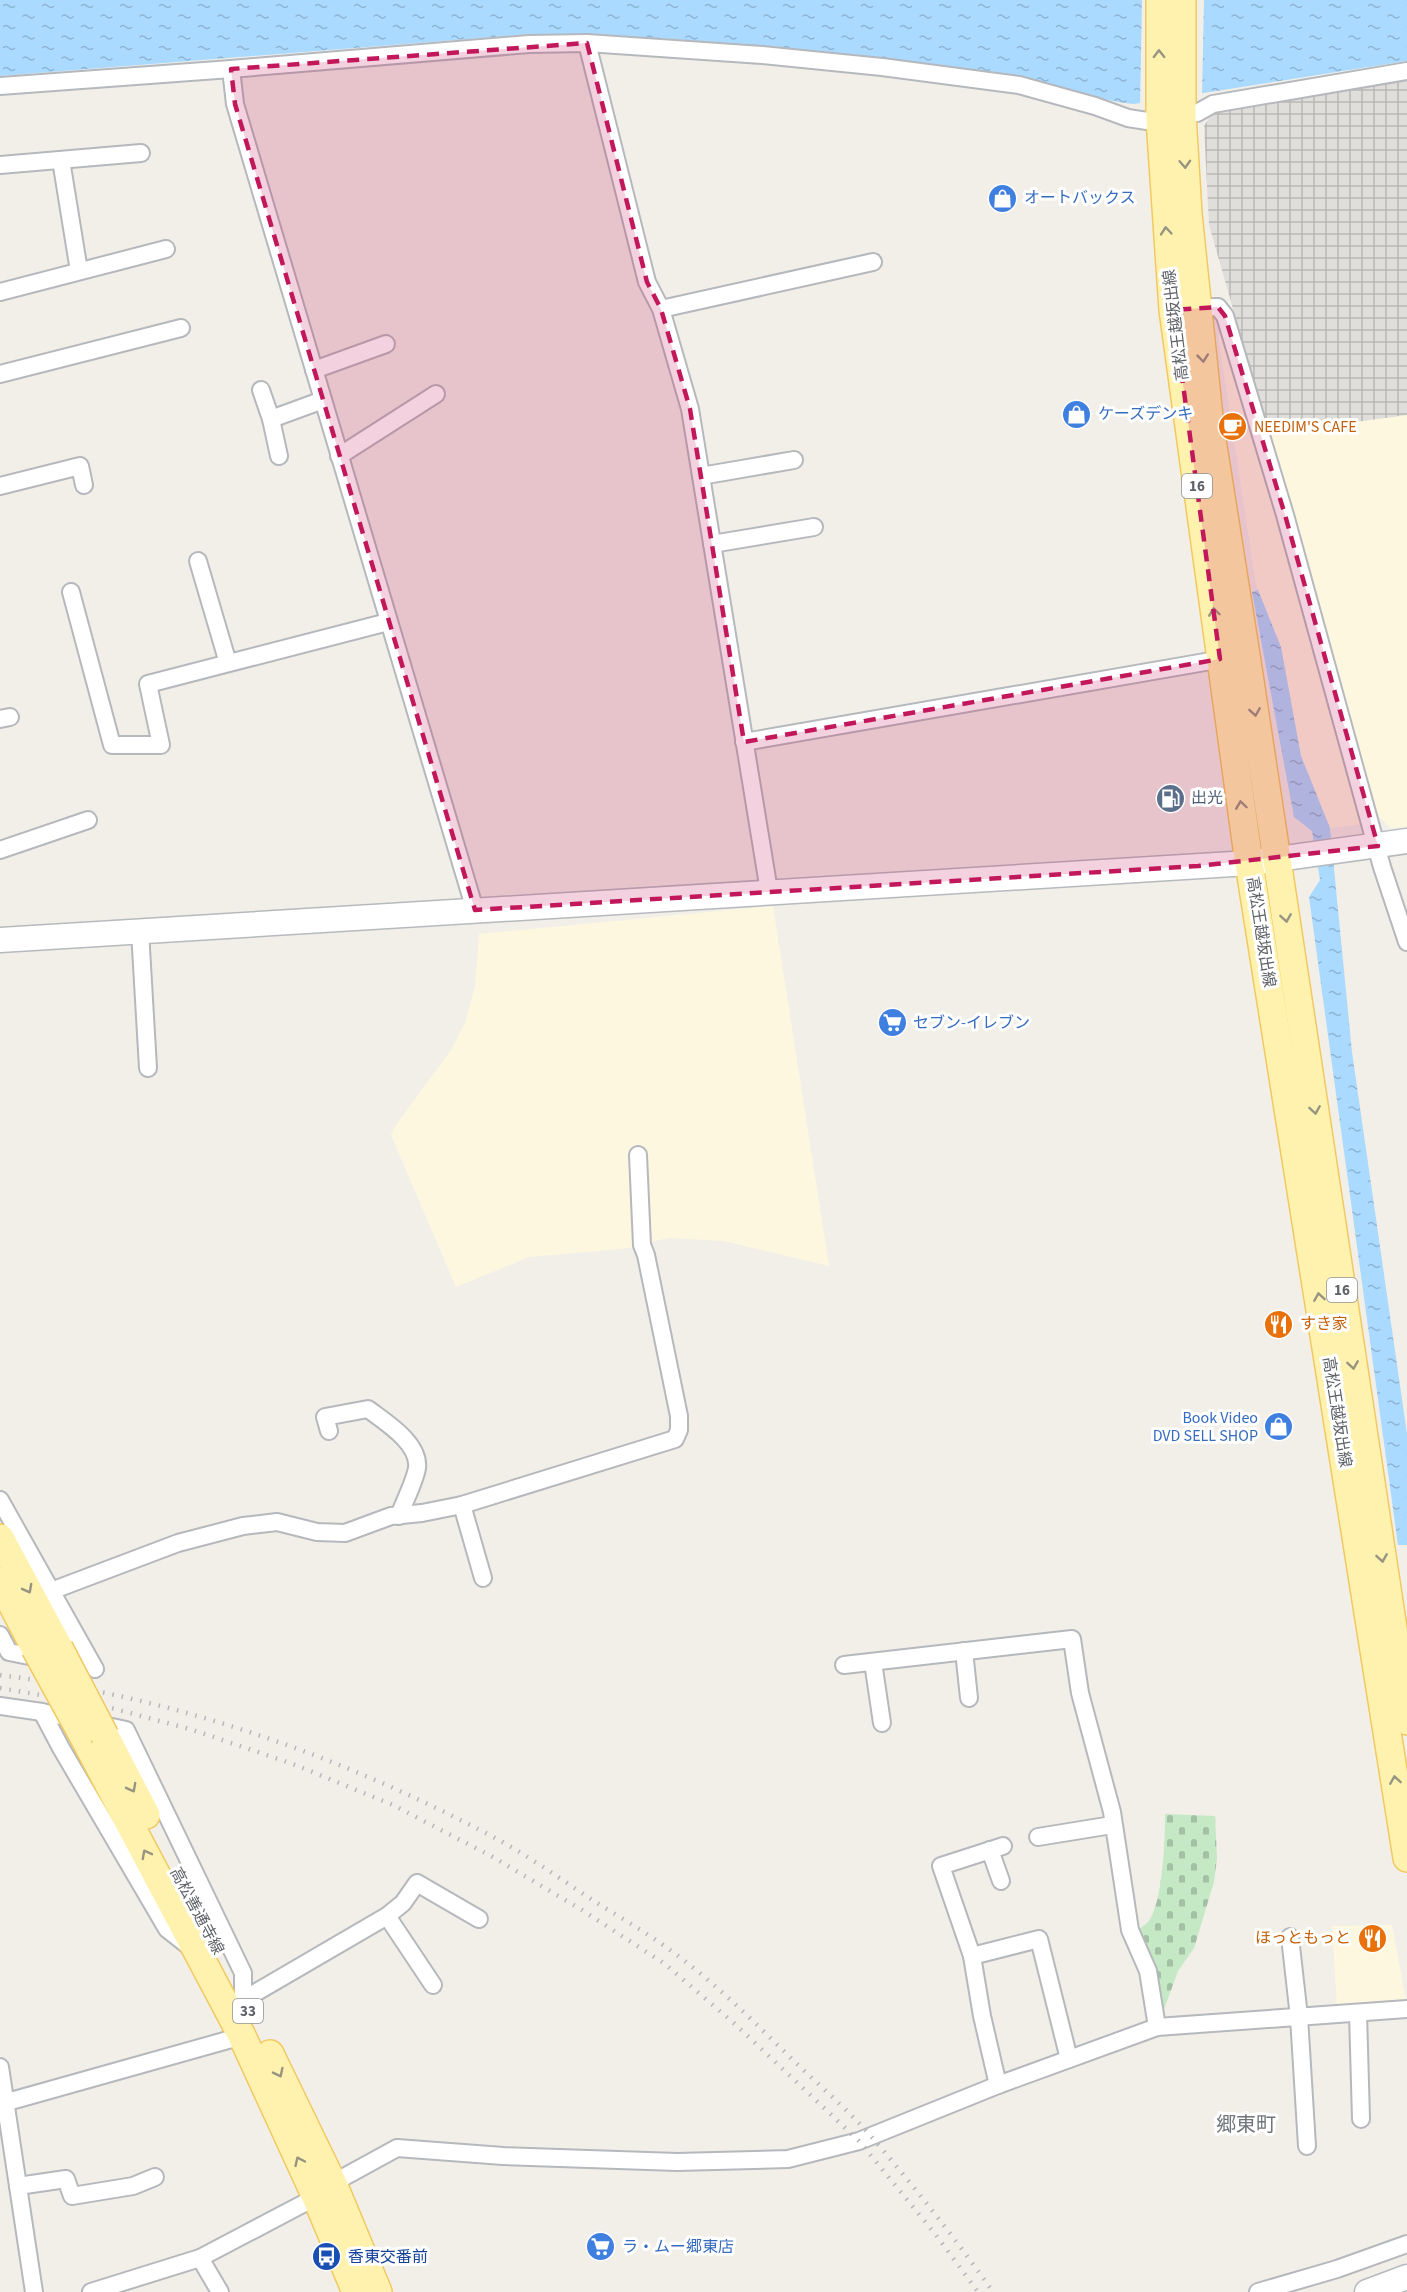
<svg xmlns="http://www.w3.org/2000/svg" width="1407" height="2292" font-family="'Source Sans 3','Noto Sans JP',sans-serif">
<style>
.commercial{fill:#fef7e0}
.industrial{fill:url(#industrial-grid)}
.cemetery{fill:url(#cemetery-stones)}
.water{fill:url(#water-ripples)}
.pier{fill:#f1efe8}
.lines{fill:none;stroke-linecap:round;stroke-linejoin:round}
.street-casing{stroke:#b5b8bc;stroke-width:20}
.secondary-casing{stroke:#b6babf;stroke-width:27}
.primary-casing{stroke:#f2c960;stroke-width:30}
.street{stroke:#fff;stroke-width:16}
.secondary{stroke:#fff;stroke-width:24}
.primary{stroke:#fff2af;stroke-width:27}
.rail{stroke:#b6b7b8;stroke-width:4.5;stroke-dasharray:1.5 8;stroke-linecap:butt}
.primary-bridge-casing{stroke:#f2c960;stroke-width:30;stroke-linecap:butt}
.primary-bridge{stroke:#fff2af;stroke-width:27}
.oneway{stroke:#979581}
.marked{fill:#c2185b;fill-opacity:0.2;stroke:#c2185b;stroke-width:4.5;stroke-dasharray:12 8;stroke-linejoin:round}
.labels{text-anchor:middle;dominant-baseline:central;stroke-width:6;stroke-linejoin:round;paint-order:stroke}
.shield{fill:#fff;stroke:#8f9295;stroke-width:1.5}
.shield-label{font-size:15px;font-weight:bold;fill:#5f6368}
.shop-label{font-size:16px;fill:#366cbe;stroke:#fff;text-anchor:start}
.street-label{font-size:16px;fill:#5f6368;stroke:#fff}
.food-label{font-size:16px;fill:#c56008;stroke:#fff;text-anchor:start}
.service-label{font-size:16px;fill:#4e5e75;stroke:#fff;text-anchor:start}
.transit-label{font-size:16px;fill:#164399;stroke:#fff;text-anchor:start}
.quarter-label{font-size:20px;fill:#70757a;stroke:#fff}
</style>
<defs>
<pattern id="industrial-grid" width="8" height="8" patternUnits="userSpaceOnUse" patternTransform="scale(1.5)"><rect width="8" height="8" fill="#e0deda"/><path d="M0 4h8M4 0v8" fill="none" stroke="#b9b8b5"/></pattern>
<pattern id="cemetery-stones" width="16" height="16" patternUnits="userSpaceOnUse" patternTransform="scale(1.5)"><rect width="16" height="16" fill="#c5e8c5"/><path d="M2 7V4a2 2 0 0 1 4 0v3zM10 15v-3a2 2 0 0 1 4 0v3z" fill="#a3c0a4"/></pattern>
<pattern id="water-ripples" width="26" height="14" patternUnits="userSpaceOnUse" patternTransform="scale(1.5)"><rect width="26" height="14" fill="#aadaff"/><path d="M2 4q2-2 4 0t4 0M15 11q2-2 4 0t4 0" fill="none" stroke="#8eb4d2"/></pattern>
</defs>
<rect width="100%" height="100%" fill="#f1efe8"/>
<g class="commercial">
<polygon points="1218,335 1227,335 1362,824 1330,828 1301,756 1281,647 1256,585"/>
<polygon points="1407,415 1407,826 1391,828 1379,817 1269,434"/>
<polygon points="773,906 829,1266 724,1241 669,1238 650,1242 642,1247 529,1257 456,1287 391,1135 396,1125 451,1050 465,1023 475,987 479,934"/>
<polygon points="1392,1925 1406,2000 1337,2007 1332,1926"/>
</g>
<polygon class="industrial" points="1407,78 1407,415 1269,434 1209,225 1204,126 1215,109"/>
<path class="cemetery" d="M1165,1814L1215,1816L1217,1858L1214,1882L1194,1948L1178,1971L1163,2012L1136,1931C1140,1928 1145,1925 1148,1922C1163,1904 1165,1838 1165,1814Z"/>
<g class="water">
<path d="M0,0H1407V61L1134,104C1104,102 1074,90 1045,83C1022,77 997,75 973,72C828,51 680,35 533,34L0,76Z"/>
<polygon points="1258,590 1281,647 1301,756 1330,828 1352,1052 1407,1434 1407,1545 1398,1545 1309,897 1320,880 1312,831 1294,817 1252,592"/>
</g>
<polygon class="pier" points="1142,0 1204,0 1202,97 1140,106"/>
<g class="lines">
<defs>
<g id="street">
<polyline points="587,43 647,282 661,309 690,409 769,891"/>
<polyline points="231,69 235,104 475,910"/>
<polyline points="0,86 231,69 529,44 587,43 762,55 882,67 1019,85 1095,106 1128,118 1147,121 1197,113 1213,104 1407,71"/>
<polyline points="61,160 79,271"/>
<polyline points="0,165 141,153"/>
<polyline points="0,292 166,249"/>
<polyline points="1189,308 1218,307 1225,316 1285,515 1382,867 1407,942"/>
<polyline points="661,309 873,262"/>
<polyline points="314,370 386,344"/>
<polyline points="0,374 181,328"/>
<polyline points="261,390 271,419 279,456"/>
<polyline points="271,419 323,400"/>
<polyline points="339,456 436,394"/>
<polyline points="701,476 794,460"/>
<polyline points="0,486 80,466 84,485"/>
<polyline points="712,544 814,527"/>
<polyline points="198,561 228,663"/>
<polyline points="71,592 112,745 161,745 148,684 388,622"/>
<polyline points="0,719 10,717"/>
<polyline points="744,742 1228,658"/>
<polyline points="0,850 88,820"/>
<polyline points="140,931 148,1068"/>
<path d="M329,1431L325,1417L368,1409C385,1422 420,1443 417,1468C415,1481 404,1502 399,1516"/>
<polyline points="0,1500 95,1669"/>
<polyline points="462,1505 483,1578"/>
<polyline points="51,1591 178,1543 243,1526 277,1522 317,1532 345,1533 391,1516 422,1513 462,1505 675,1439 679,1430 679,1416 646,1255 642,1245 638,1155"/>
<polyline points="0,1635 9,1652 44,1659"/>
<polyline points="964,1651 969,1698"/>
<polyline points="873,1662 882,1723"/>
<polyline points="844,1665 1072,1639 1080,1693 1112,1812 1130,1930 1148,1971 1157,2027"/>
<polyline points="0,1706 42,1712 126,1730 243,1973 243,2000"/>
<polyline points="42,1712 61,1748 167,1929 190,1947"/>
<polyline points="1038,1837 1112,1825"/>
<polyline points="990,1850 1001,1881"/>
<polyline points="387,1916 403,1903 417,1883 479,1919"/>
<polyline points="1290,1937 1299,2017 1307,2146"/>
<polyline points="972,1956 1039,1939 1069,2059"/>
<polyline points="243,2000 387,1916 433,1985"/>
<polyline points="1358,2013 1361,2119"/>
<polyline points="0,2067 34,2292"/>
<polyline points="998,2085 982,2016 972,1956 941,1866 1003,1846"/>
<polyline points="0,2104 242,2036"/>
<polyline points="18,2186 66,2179 72,2196 133,2186 155,2177"/>
<polyline points="91,2292 200,2258"/>
<polyline points="220,2292 200,2258 316,2197 334,2186 344,2177 397,2148 503,2156 677,2162 788,2159 859,2141 998,2085 1157,2027 1407,2009"/>
<polyline points="1258,2292 1337,2269 1407,2244"/>
</g>
<g id="secondary">
<polyline points="0,940 1249,863 1407,841"/>
<polyline points="1367,2292 1407,2277"/>
</g>
<g id="primary">
<polyline points="1160,0 1160,119 1173,310 1249,863 1407,1858"/>
<polyline points="1182,0 1182,115 1188,214 1210,427 1246,655 1407,1721"/>
<polyline points="0,1538 59,1648"/>
<polyline points="0,1581 35,1648"/>
<polyline points="81,1732 242,2036 316,2197 356,2292"/>
<polyline points="105,1736 146,1815"/>
<polyline points="270,2054 334,2186 378,2292"/>
</g>
</defs>
<use href="#street" class="street-casing"/>
<use href="#secondary" class="secondary-casing"/>
<use href="#primary" class="primary-casing"/>
<use href="#street" class="street"/>
<use href="#secondary" class="secondary"/>
<use href="#primary" class="primary"/>
<g class="rail">
<path d="M0,1675C174,1697 342,1756 497,1839C530,1857 562,1880 594,1901C619,1917 646,1932 670,1950C716,1983 756,2024 796,2063C821,2087 847,2109 870,2135C913,2185 955,2238 993,2292"/>
<polyline points="0,1688 104,1706 193,1730 293,1764 393,1805 491,1856 582,1910 665,1964 736,2025 859,2141 936,2235 978,2292"/>
</g>
<defs>
<g id="primary-bridge">
<polyline points="35,1648 81,1732"/>
<polyline points="59,1648 105,1736"/>
</g>
</defs>
<use href="#primary-bridge" class="primary-bridge-casing"/>
<use href="#primary-bridge" class="primary-bridge"/>
</g>
<defs><path id="oneway-chevron" d="M-2-3.5L2.5 0L-2 3.5" fill="none" stroke-width="1.6" stroke-linecap="round" stroke-linejoin="round" transform="scale(1.5)"/></defs>
<g class="oneway">
<use href="#oneway-chevron" transform="translate(1159 54) rotate(-91)"/>
<use href="#oneway-chevron" transform="translate(1185 164) rotate(87)"/>
<use href="#oneway-chevron" transform="translate(1166 231) rotate(-95)"/>
<use href="#oneway-chevron" transform="translate(1203 358) rotate(84)"/>
<use href="#oneway-chevron" transform="translate(1214 612) rotate(-98)"/>
<use href="#oneway-chevron" transform="translate(1255 712) rotate(81)"/>
<use href="#oneway-chevron" transform="translate(1241 805) rotate(-98)"/>
<use href="#oneway-chevron" transform="translate(1286 918) rotate(81)"/>
<use href="#oneway-chevron" transform="translate(1315 1110) rotate(81)"/>
<use href="#oneway-chevron" transform="translate(1319 1297) rotate(-99)"/>
<use href="#oneway-chevron" transform="translate(1353 1365) rotate(81)"/>
<use href="#oneway-chevron" transform="translate(1382 1558) rotate(81)"/>
<use href="#oneway-chevron" transform="translate(28 1589) rotate(62)"/>
<use href="#oneway-chevron" transform="translate(1395 1780) rotate(-99)"/>
<use href="#oneway-chevron" transform="translate(132 1788) rotate(62)"/>
<use href="#oneway-chevron" transform="translate(146 1854) rotate(-118)"/>
<use href="#oneway-chevron" transform="translate(279 2073) rotate(64)"/>
<use href="#oneway-chevron" transform="translate(299 2161) rotate(-115)"/>
</g>
<path class="marked" d="M587,43L647,282L661,309L690,409L744,742L1220,659L1173,310L1218,307L1225,316L1285,515L1378,846L1198,866L475,910L235,104L231,69Z"/>
<defs>
<symbol id="shop-disc" viewBox="-11 -11 22 22"><circle r="9.5" fill="#3f7fe0" stroke="#fff"/><path d="M-5-2.5h2.3a2.7 3.5 0 0 1 5.4 0H5L5.5 6h-11ZM-1.5-2.5h3a1.5 2.3 0 0 0-3 0Z" fill="#fff"/></symbol>
<symbol id="cafe-disc" viewBox="-11 -11 22 22"><circle r="9.5" fill="#e8710a" stroke="#fff"/><path d="M-5.5-4.5H6V0H3Q3 3.5 0 3.5H-2.5Q-5.5 3.5-5.5 0ZM3-3.2v2h1.7v-2ZM-6 4.5H4V6H-6Z" fill="#fff"/></symbol>
<symbol id="fuel-disc" viewBox="-11 -11 22 22"><circle r="9.5" fill="#5c6f8a" stroke="#fff"/><path d="M-5.5-6h7V0h2V4h1.3V-2.5L3-4.5l.8-.8L6-3V5H2.5V1h-1V6h-7ZM-4.2-4.7v3.2H.2V-4.7Z" fill="#fff"/></symbol>
<symbol id="supermarket-disc" viewBox="-11 -11 22 22"><circle r="9.5" fill="#3f7fe0" stroke="#fff"/><path d="M-6-5.5h2.5l.6 2H6L4.5 2H-2.5L-4.4-4H-6ZM-1.5 3.2a1.3 1.3 0 1 0 .1 0ZM3 3.2a1.3 1.3 0 1 0 .1 0Z" fill="#fff"/></symbol>
<symbol id="restaurant-disc" viewBox="-11 -11 22 22"><circle r="9.5" fill="#e8710a" stroke="#fff"/><path d="M-5-6h1v4h1v-4h1v4h1v-4h1v5L-1.5 .5V6h-2V.5L-5-1ZM5-6V6H3V1.5H1.5Q1.5-4 5-6Z" fill="#fff"/></symbol>
<symbol id="bus-disc" viewBox="-11 -11 22 22"><circle r="9.5" fill="#1a4fb4" stroke="#fff"/><path d="M-5-6H5V4H4V6H2V4H-2V6H-4V4H-5ZM-3.5-4V0h7V-4ZM-3.5 1.2v1.5H-2V1.2ZM2 1.2v1.5H3.5V1.2Z" fill="#fff"/></symbol>
</defs>
<g fill-rule="evenodd">
<use href="#shop-disc" x="986" y="182" width="33" height="33"/>
<use href="#shop-disc" x="1060" y="398" width="33" height="33"/>
<use href="#cafe-disc" x="1216" y="410" width="33" height="33"/>
<use href="#fuel-disc" x="1154" y="782" width="33" height="33"/>
<use href="#supermarket-disc" x="876" y="1006" width="33" height="33"/>
<use href="#restaurant-disc" x="1262" y="1308" width="33" height="33"/>
<use href="#shop-disc" x="1262" y="1410" width="33" height="33"/>
<use href="#restaurant-disc" x="1356" y="1922" width="33" height="33"/>
<use href="#supermarket-disc" x="584" y="2230" width="33" height="33"/>
<use href="#bus-disc" x="310" y="2240" width="33" height="33"/>
</g>
<g class="labels">
<g class="shield">
<rect x="1182" y="474" width="30" height="24" rx="4.5"/>
<rect x="1327" y="1278" width="30" height="24" rx="4.5"/>
<rect x="233" y="1999" width="30" height="24" rx="4.5"/>
</g>
<g class="shield-label">
<text x="1197" y="486">16</text>
<text x="1342" y="1290">16</text>
<text x="248" y="2011">33</text>
</g>
<g class="shop-label">
<text x="1024" y="198">オートバックス</text>
<text x="1098" y="414">ケーズデンキ</text>
<text x="913" y="1023">セブン-イレブン</text>
<text x="1258" y="1418" text-anchor="end">Book Video<tspan x="1258" dy="18">DVD SELL SHOP</tspan></text>
<text x="622" y="2247">ラ・ムー郷東店</text>
</g>
<g class="street-label">
<text transform="translate(1176 325) rotate(-97)">高松王越坂出線</text>
<text transform="translate(1261 932) rotate(81)">高松王越坂出線</text>
<text transform="translate(1337 1412) rotate(81)">高松王越坂出線</text>
<text transform="translate(197 1911) rotate(62)">高松善通寺線</text>
</g>
<g class="food-label">
<text x="1254" y="427">NEEDIM'S CAFE</text>
<text x="1300" y="1324">すき家</text>
<text x="1351" y="1938" text-anchor="end">ほっともっと</text>
</g>
<g class="service-label">
<text x="1191" y="798">出光</text>
</g>
<g class="transit-label">
<text x="348" y="2257">香東交番前</text>
</g>
<g class="quarter-label">
<text x="1246" y="2125">郷東町</text>
</g>
</g>
</svg>
